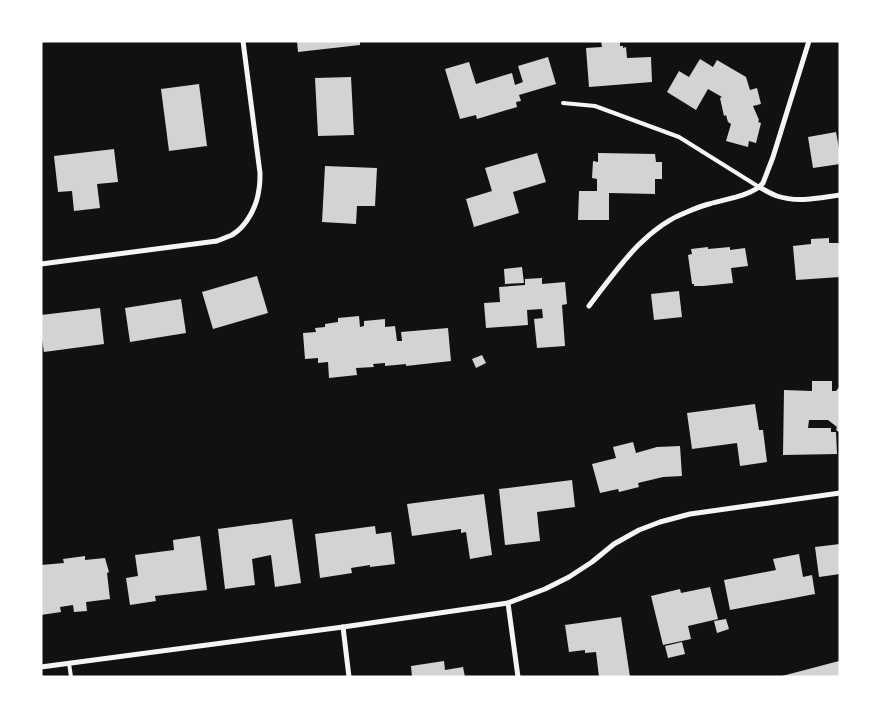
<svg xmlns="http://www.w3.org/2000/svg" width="881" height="718" font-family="Rubik,sans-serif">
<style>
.building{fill:#d3d3d3}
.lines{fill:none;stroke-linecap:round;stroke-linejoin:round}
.service{stroke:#f5f5f5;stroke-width:4}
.minor{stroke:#f5f5f5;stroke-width:5}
</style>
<rect width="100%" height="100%" fill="#111"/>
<g class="building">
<polygon points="297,41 360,41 360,45 298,52"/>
<polygon points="601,41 620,41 620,46 623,46 623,48 626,47 627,58 651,57 652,82 589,87 586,48 602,47"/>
<polygon points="548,57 556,84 519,95 521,101 516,102 517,107 477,119 476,115 460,119 445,69 469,62 476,84 512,73 515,85 523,82 518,66"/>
<polygon points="700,59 713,67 717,60 746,77 750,90 757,88 761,104 753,106 759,120 758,122 761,123 756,143 749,141 748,147 726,141 731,124 728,122 726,115 724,116 720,98 722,97 708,89 696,110 667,92 679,71 689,77"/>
<polygon points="351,77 354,135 318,136 315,78"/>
<polygon points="199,84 207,146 169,151 161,89"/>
<polygon points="836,132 840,154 840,164 813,168 808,137"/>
<polygon points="114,149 118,182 97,184 100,208 74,211 72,191 58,192 54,156"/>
<polygon points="537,153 546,182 513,192 519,213 474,227 466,199 492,191 485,168"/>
<polygon points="598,153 655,154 656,162 662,162 662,179 655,179 655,194 609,193 609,220 578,220 579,191 597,191 597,179 592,178 593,161 598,162"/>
<polygon points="325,166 377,168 375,206 357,206 356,224 322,222"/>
<polygon points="829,238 829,243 840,243 840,277 796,280 793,246 811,244 811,239"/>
<polygon points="708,247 708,249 730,247 730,250 745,248 748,266 731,268 733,283 703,286 694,286 694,284 692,284 688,255 692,254 691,249"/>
<polygon points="522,267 524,283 505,284 504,269"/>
<polygon points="257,276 268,313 213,329 202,292"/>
<polygon points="542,278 542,284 565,282 567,304 562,305 565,346 537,348 534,319 543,318 542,309 527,310 528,325 486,328 484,303 500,302 499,287 525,285 525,279"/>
<polygon points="679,291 682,317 654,320 651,294"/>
<polygon points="181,299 186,333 130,342 125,308"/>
<polygon points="100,308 104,344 44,352 41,333 41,315"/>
<polygon points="359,316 360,327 364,326 364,321 385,319 385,327 395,326 397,341 402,341 401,332 448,328 451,361 406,366 406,364 385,366 385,363 373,364 374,367 356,368 357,375 329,378 328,362 318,363 318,358 305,359 303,333 316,332 315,328 325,327 325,324 338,322 338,318"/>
<polygon points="482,355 486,363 476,368 472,359"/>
<polygon points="812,381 832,381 832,391 836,391 840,386 840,433 836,430 837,427 828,420 809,420 808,428 831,428 831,432 836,432 837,454 783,455 784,390 812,391"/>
<polygon points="755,404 759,430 763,430 767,462 740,466 737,443 692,449 687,413"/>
<polygon points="633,442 636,453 657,447 680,446 682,476 663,477 638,483 639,487 619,492 618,489 600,493 592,464 616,458 613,447"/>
<polygon points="572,480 575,507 537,512 540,541 505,545 499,489"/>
<polygon points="484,494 492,555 470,559 466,532 461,533 461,529 412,536 407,504"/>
<polygon points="292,519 301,583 275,587 271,555 252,559 255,585 225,589 218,529"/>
<polygon points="375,526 376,534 391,532 395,564 370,567 370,565 351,568 352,573 320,578 315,534"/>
<polygon points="200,536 207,590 155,596 156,601 130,605 126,578 138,576 135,555 174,550 173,540"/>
<polygon points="840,544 840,574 819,577 815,547"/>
<polygon points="799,554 803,577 812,575 815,594 730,610 724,580 776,570 773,559"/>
<polygon points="85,556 85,560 105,558 109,572 107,573 110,599 86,602 87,611 74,612 73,605 60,607 61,612 41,615 41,565 64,563 63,559"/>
<polygon points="710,587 718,619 688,626 691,639 663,645 651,596 680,589 681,593"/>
<polygon points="621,617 630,677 599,677 596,652 585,653 585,650 569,652 565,625"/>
<polygon points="726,619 729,629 717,633 714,621"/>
<polygon points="682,642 685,654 668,658 665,646"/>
<polygon points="444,661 445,670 463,667 465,677 412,677 411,666"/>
<polygon points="839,661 840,677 782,677 782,676"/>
</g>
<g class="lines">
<g class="service">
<polyline points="563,103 595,106 679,137 759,187"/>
<polyline points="69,663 71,677"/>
</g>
<g class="minor">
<polyline points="759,187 763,183 773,157 809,41"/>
<path d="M41,264L217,241C222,239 227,237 232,235C247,226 257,206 259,189C260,184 260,178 260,173L243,41"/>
<path d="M589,306C616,271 644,228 687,212C694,209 701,206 709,204C725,199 745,197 759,187C765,190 771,194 777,196C798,203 818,198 840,195"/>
<polyline points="508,603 518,677"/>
<polyline points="343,627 349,677"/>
<polyline points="41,667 343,627 508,603 545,589 569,577 592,562 614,544 639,530 660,522 690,514 840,493"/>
</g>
</g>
<rect width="881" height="718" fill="none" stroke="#ffffff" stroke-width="85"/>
</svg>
